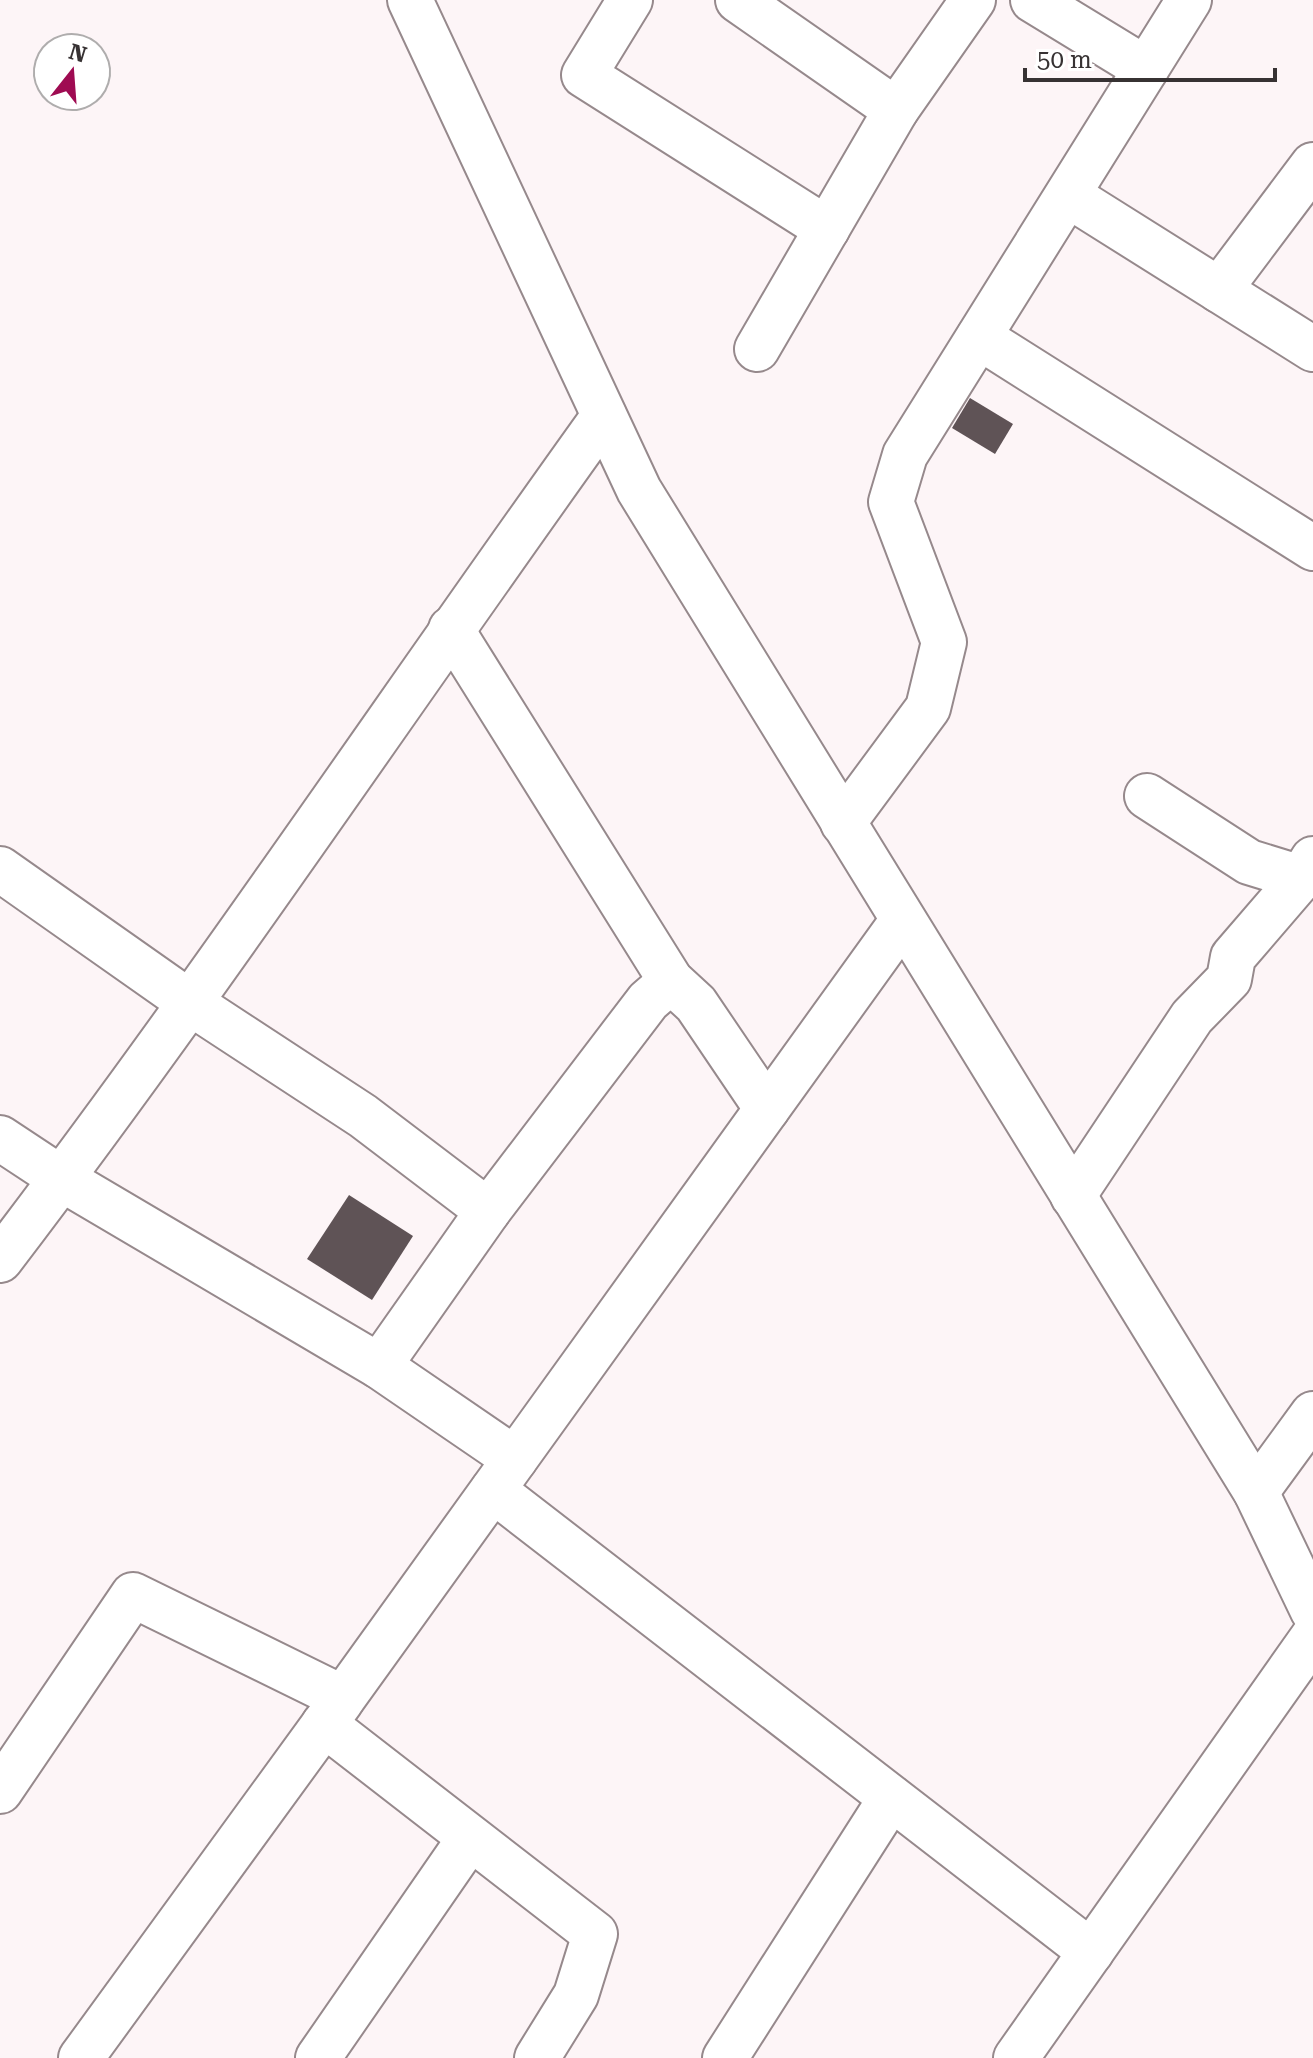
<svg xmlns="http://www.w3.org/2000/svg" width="1313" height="2058" font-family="'Roboto Serif',serif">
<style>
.building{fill:#5f5356}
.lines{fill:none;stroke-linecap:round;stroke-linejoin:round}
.minor-casing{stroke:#96898c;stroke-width:48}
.minor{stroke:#fff;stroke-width:44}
</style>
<rect width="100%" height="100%" fill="#fdf5f7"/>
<g class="building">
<polygon points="970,398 1013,424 995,454 952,428"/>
<polygon points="349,1195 413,1236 372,1300 307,1259"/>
</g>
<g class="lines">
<defs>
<g id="minor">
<polyline points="410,0 639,490 1256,1492 1313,1611"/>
<polyline points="630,0 584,75 827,229"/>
<polyline points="738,0 896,110"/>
<polyline points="1033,0 1146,69"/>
<polyline points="1068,195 1313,349"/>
<polyline points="1219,290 1313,165"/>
<polyline points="979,337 1313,548"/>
<polyline points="757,349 896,110 973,0"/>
<polyline points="451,629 671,981 696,1004 767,1109"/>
<polyline points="1147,796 1249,862 1301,878 1313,859"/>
<polyline points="843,823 928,708 944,642 891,502 905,455 1189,0"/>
<polyline points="0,869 189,1002 363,1116 488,1211"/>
<polyline points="0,1138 62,1179 379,1366 515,1459"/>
<polyline points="1073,1196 1192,1017 1229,979 1233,957 1301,878"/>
<path d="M0,1260C210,985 402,697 604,416"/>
<polyline points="379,1366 488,1211 648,1001 671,981"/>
<polyline points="493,1490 1091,1952"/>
<polyline points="1256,1492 1313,1414"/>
<polyline points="324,1724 595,1934 576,1995 537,2058"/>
<polyline points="0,1791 133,1595 343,1698 903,920"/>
<polyline points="81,2058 341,1701"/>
<polyline points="318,2058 470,1838"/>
<polyline points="725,2058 891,1798"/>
<polyline points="1016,2058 1313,1637"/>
</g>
</defs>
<use href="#minor" class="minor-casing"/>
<use href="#minor" class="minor"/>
</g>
<g transform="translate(72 72) rotate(17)"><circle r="38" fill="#ffffff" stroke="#afadad" stroke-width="2"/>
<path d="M0-6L14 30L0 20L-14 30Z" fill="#9f0b52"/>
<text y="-12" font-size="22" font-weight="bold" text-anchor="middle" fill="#373233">N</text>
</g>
<path d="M1025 68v12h250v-12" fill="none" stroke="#373233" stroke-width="4"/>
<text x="1037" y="68" font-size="24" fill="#373233" stroke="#ffffff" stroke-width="6" paint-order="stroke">50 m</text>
</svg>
